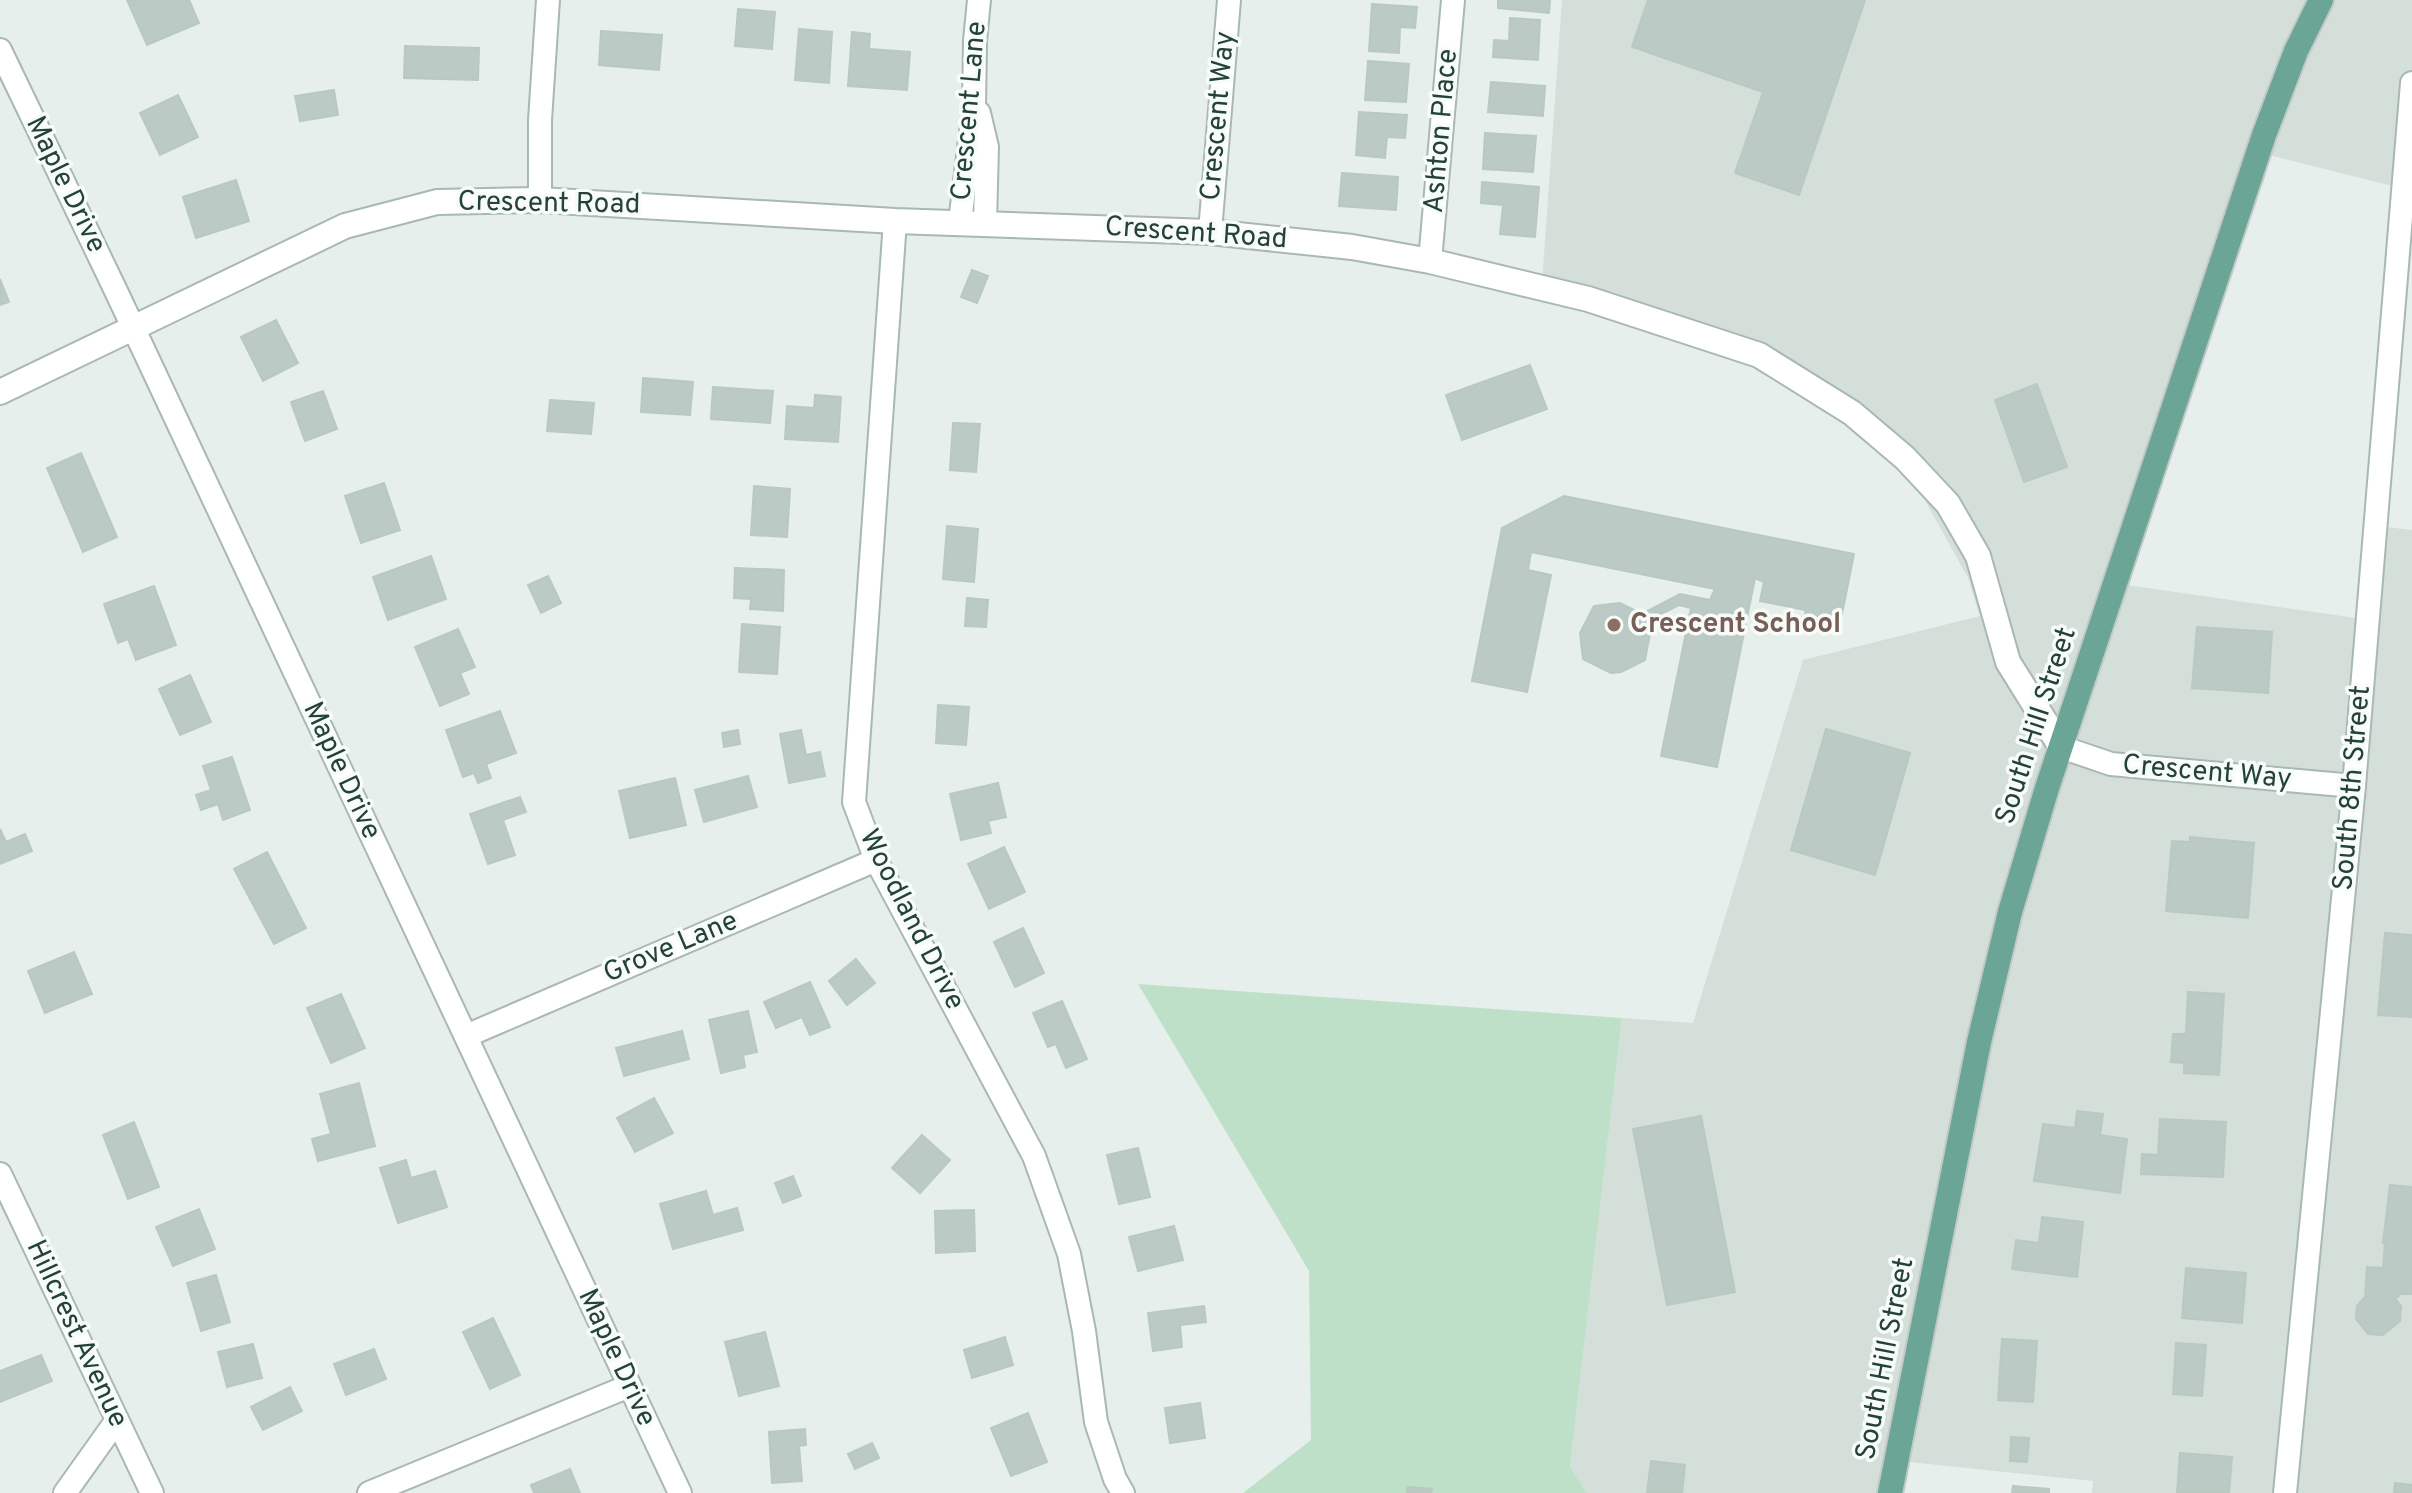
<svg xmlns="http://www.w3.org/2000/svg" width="2412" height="1493" font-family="Overpass,sans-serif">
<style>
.built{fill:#d4dfda}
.green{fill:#bfe0c8}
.building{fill:#bbcac4;stroke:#b8c9c2;stroke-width:2}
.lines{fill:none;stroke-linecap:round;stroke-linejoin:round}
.minor-casing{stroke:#a8b8b2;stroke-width:26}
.tertiary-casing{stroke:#a8b8b2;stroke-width:28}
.primary-casing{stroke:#c2cac8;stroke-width:28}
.minor{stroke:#fff;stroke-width:22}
.tertiary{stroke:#fff;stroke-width:24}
.primary{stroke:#6aa596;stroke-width:24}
.education-dot{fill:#8d6e63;stroke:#f7fbf9;stroke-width:3}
.labels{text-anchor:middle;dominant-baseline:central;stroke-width:7;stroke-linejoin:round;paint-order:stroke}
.street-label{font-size:28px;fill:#24423a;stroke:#f7fbf9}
.education-label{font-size:28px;font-weight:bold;fill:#785e54;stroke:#f7fbf9;text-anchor:start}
</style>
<rect width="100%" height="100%" fill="#e6efeb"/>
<polygon class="built" points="1562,0 2412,0 2412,191 2261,153 2120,584 2370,620 2377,526 2412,530 2412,1493 2092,1493 2093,1481 1900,1461 1892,1493 1587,1493 1570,1467 1622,1018 1693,1023 1803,660 1980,616 1968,578 1903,461 1744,355 1542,283"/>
<polygon class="green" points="1138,984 1622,1018 1570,1467 1587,1493 1243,1493 1311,1440 1309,1271"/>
<g class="building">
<polygon points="127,0 189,0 199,23 147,45"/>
<polygon points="1498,0 1550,0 1549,13 1498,8"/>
<polygon points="1648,0 1865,0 1799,195 1735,173 1763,92 1632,47"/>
<polygon points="1372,4 1417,7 1415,28 1400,27 1399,53 1369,51"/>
<polygon points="738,9 775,12 772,49 735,46"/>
<polygon points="1510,18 1540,20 1538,60 1493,57 1494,40 1509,41"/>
<polygon points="799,29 832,32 829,83 795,80"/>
<polygon points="601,31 662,35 659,70 599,65"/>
<polygon points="852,32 870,34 869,49 910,52 907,90 848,86"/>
<polygon points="405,46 479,48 478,80 404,78"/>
<polygon points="1368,61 1409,64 1406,102 1365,100"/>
<polygon points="1491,82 1545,86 1543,116 1488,112"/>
<polygon points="334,90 338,115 300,121 295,96"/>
<polygon points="178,95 198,137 160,155 140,113"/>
<polygon points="1359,112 1407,115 1405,138 1387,137 1385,158 1356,155"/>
<polygon points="1485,133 1536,136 1533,172 1483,169"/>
<polygon points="1342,173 1398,177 1396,210 1339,206"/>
<polygon points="236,180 249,221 196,238 183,197"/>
<polygon points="1482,182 1539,187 1535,237 1500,234 1503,205 1481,203"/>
<polygon points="972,270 988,276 977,303 961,297"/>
<polygon points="0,279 9,302 0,305"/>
<polygon points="276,320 298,363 263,381 241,337"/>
<polygon points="1530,365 1547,409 1462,440 1446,395"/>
<polygon points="643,378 693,382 690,415 641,412"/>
<polygon points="2037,384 2067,467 2024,482 1995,400"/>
<polygon points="713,387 773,391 770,423 711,419"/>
<polygon points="323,391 337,429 305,441 291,402"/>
<polygon points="815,395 841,397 838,442 785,439 787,406 814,408"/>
<polygon points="550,400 594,403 591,434 547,431"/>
<polygon points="953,423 980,424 976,472 950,470"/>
<polygon points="81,453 117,537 83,552 47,468"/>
<polygon points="384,483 400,530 361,543 345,496"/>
<polygon points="754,486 790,489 787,537 751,535"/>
<polygon points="1564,496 1854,554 1842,614 1833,619 1830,632 1807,627 1805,610 1760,601 1764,582 1755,578 1717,767 1661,756 1691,608 1679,605 1653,618 1645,660 1621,672 1611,673 1583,659 1580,633 1594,606 1620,603 1642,614 1680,594 1710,600 1715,589 1531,552 1528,570 1551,575 1527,692 1472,681 1502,528"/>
<polygon points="947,526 978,529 974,582 943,579"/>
<polygon points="431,556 446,599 388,620 373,577"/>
<polygon points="735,568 784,570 783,611 750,609 751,599 734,598"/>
<polygon points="548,576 561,603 541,613 528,585"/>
<polygon points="154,586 176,645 136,660 128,639 118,643 104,604"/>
<polygon points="967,598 988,600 986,627 965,626"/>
<polygon points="742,624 780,627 777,674 739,672"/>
<polygon points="2197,627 2272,632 2268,693 2192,688"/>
<polygon points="458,629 475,667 460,673 469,694 440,706 415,647"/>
<polygon points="190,675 211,722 180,735 159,689"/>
<polygon points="938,705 969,707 966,745 936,743"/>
<polygon points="500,711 516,753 486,764 491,778 478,783 474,773 463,777 446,730"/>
<polygon points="1826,729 1910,753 1875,875 1791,850"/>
<polygon points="738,730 740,744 724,747 722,733"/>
<polygon points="801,730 806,755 820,752 825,776 789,783 780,734"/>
<polygon points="232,757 250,810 223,820 218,804 201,810 196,795 211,790 203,766"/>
<polygon points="748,776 757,807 704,822 695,790"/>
<polygon points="675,778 686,825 630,838 619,791"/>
<polygon points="998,783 1006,817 988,821 991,833 961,840 950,794"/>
<polygon points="520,797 526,812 503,820 515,855 488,864 470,814"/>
<polygon points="0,829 6,842 25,834 32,851 0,864"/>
<polygon points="2190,837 2254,843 2248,918 2166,911 2172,841 2190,842"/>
<polygon points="1004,847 1025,892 989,909 968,864"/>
<polygon points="267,852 306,928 274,944 234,869"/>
<polygon points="1023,928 1044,973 1015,987 994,942"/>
<polygon points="2385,933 2412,935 2412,1017 2378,1015"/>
<polygon points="74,952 92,994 45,1013 28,971"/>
<polygon points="856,959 875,983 847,1005 829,981"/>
<polygon points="810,982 830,1027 810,1035 802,1017 776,1028 764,1002"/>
<polygon points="2188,992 2224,994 2219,1075 2184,1073 2184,1063 2171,1062 2173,1034 2186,1034"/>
<polygon points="341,994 365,1048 331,1063 307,1008"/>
<polygon points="1062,1001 1087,1059 1066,1068 1056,1044 1048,1047 1033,1013"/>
<polygon points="748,1011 757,1052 743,1055 745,1067 721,1073 709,1020"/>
<polygon points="682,1031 689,1059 624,1076 616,1048"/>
<polygon points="359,1083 375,1146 318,1161 312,1139 331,1134 320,1094"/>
<polygon points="654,1098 673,1133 635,1152 617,1118"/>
<polygon points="2077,1111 2103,1114 2100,1135 2127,1139 2120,1193 2034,1181 2043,1124 2075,1128"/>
<polygon points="1701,1116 1735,1292 1667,1305 1633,1129"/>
<polygon points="2160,1119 2226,1122 2223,1177 2141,1174 2142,1154 2158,1155"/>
<polygon points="134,1122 159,1187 128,1199 103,1135"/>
<polygon points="922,1135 950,1160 920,1193 892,1168"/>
<polygon points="1138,1148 1150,1197 1119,1204 1107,1155"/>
<polygon points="406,1160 411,1178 435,1171 447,1207 398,1223 380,1168"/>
<polygon points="793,1176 801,1196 783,1203 775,1183"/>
<polygon points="2390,1185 2412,1187 2412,1294 2401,1294 2395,1299 2401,1306 2400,1321 2383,1335 2368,1334 2356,1319 2357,1306 2365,1297 2367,1267 2383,1268 2385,1243 2383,1243"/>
<polygon points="706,1191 713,1215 737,1208 743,1230 673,1249 660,1204"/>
<polygon points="199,1209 215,1249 173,1266 156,1227"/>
<polygon points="974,1210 975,1251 936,1253 935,1211"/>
<polygon points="2042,1217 2083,1222 2077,1277 2012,1269 2016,1240 2039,1243"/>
<polygon points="1174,1226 1183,1260 1138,1271 1129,1237"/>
<polygon points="2186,1268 2246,1273 2242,1323 2182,1318"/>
<polygon points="216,1275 230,1322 201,1331 187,1283"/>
<polygon points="1204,1306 1206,1322 1180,1325 1182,1347 1153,1351 1148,1313"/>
<polygon points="493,1318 520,1375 490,1389 463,1332"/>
<polygon points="765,1332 779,1386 739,1396 725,1342"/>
<polygon points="1005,1337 1013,1365 972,1378 964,1350"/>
<polygon points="2002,1339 2037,1341 2033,1402 1998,1400"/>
<polygon points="2176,1343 2206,1345 2202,1396 2173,1394"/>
<polygon points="253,1344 262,1378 227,1387 218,1352"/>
<polygon points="374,1349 386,1379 346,1395 334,1364"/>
<polygon points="41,1355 52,1381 0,1402 0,1371"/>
<polygon points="290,1387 302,1411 263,1430 251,1407"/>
<polygon points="1200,1403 1205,1438 1170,1443 1165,1408"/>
<polygon points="1028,1413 1047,1462 1011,1476 991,1428"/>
<polygon points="805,1429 806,1445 799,1446 802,1481 772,1483 769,1432"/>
<polygon points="2011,1437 2029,1438 2027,1462 2010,1461"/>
<polygon points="872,1443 879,1458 855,1469 848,1454"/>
<polygon points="2180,1453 2232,1457 2229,1493 2177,1493"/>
<polygon points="1651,1461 1685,1465 1682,1493 1647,1493"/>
<polygon points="570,1469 580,1493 534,1493 531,1485"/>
<polygon points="2395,1483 2412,1485 2412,1493 2394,1493"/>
<polygon points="2013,1486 2049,1489 2049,1493 2012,1493"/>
<polygon points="1408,1487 1432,1489 1431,1493 1407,1493"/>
</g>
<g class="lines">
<defs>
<g id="minor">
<polyline points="0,50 116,291 680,1493"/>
<polyline points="979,113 987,147 985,223"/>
<polyline points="540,200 540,120 548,0"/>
<polyline points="895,221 854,802 876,860 1034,1156 1069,1254 1084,1331 1096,1422 1115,1479 1123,1493"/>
<polyline points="960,222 974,107 975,41 979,0"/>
<polyline points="1210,232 1229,0"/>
<polyline points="1430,261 1453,0"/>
<polyline points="2061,747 2111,764 2354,786"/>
<polyline points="466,1036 876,860"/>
<polyline points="0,1174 152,1493"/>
<polyline points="65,1493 117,1420"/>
<polyline points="369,1493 629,1386"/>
<polyline points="2285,1493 2354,786 2412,83"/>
</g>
<polyline id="tertiary" points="0,392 345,226 437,202 540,200 895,221 1210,232 1352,247 1430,261 1588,299 1759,355 1852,413 1905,458 1948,504 1978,556 2008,662 2061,747"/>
<polyline id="primary" points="1890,1493 1979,1042 2010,912 2047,788 2264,135 2296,51 2321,0"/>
</defs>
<use href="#minor" class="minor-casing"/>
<use href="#tertiary" class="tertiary-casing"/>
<use href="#primary" class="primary-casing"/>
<use href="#minor" class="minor"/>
<use href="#tertiary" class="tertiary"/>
<use href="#primary" class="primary"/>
</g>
<circle class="education-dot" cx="1614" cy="625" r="8"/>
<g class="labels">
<g class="street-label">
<text transform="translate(970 111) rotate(-85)">Crescent Lane</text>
<text transform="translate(1219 116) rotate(-85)">Crescent Way</text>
<text transform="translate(1442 131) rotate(-85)">Ashton Place</text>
<text transform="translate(65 185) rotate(64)">Maple Drive</text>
<text transform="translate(549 204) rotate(1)">Crescent Road</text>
<text transform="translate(1196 234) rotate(4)">Crescent Road</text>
<text transform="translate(2037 726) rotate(-72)">South Hill Street</text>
<text transform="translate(341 771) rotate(65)">Maple Drive</text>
<text transform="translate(2207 773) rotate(5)">Crescent Way</text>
<text transform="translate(2353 788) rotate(-85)">South 8th Street</text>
<text transform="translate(911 920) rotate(63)">Woodland Drive</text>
<text transform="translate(671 948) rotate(-23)">Grove Lane</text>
<text transform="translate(76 1334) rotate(65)">Hillcrest Avenue</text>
<text transform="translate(616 1358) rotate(65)">Maple Drive</text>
<text transform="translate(1886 1359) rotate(-79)">South Hill Street</text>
</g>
<g class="education-label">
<text x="1630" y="625">Crescent School</text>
</g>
</g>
</svg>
